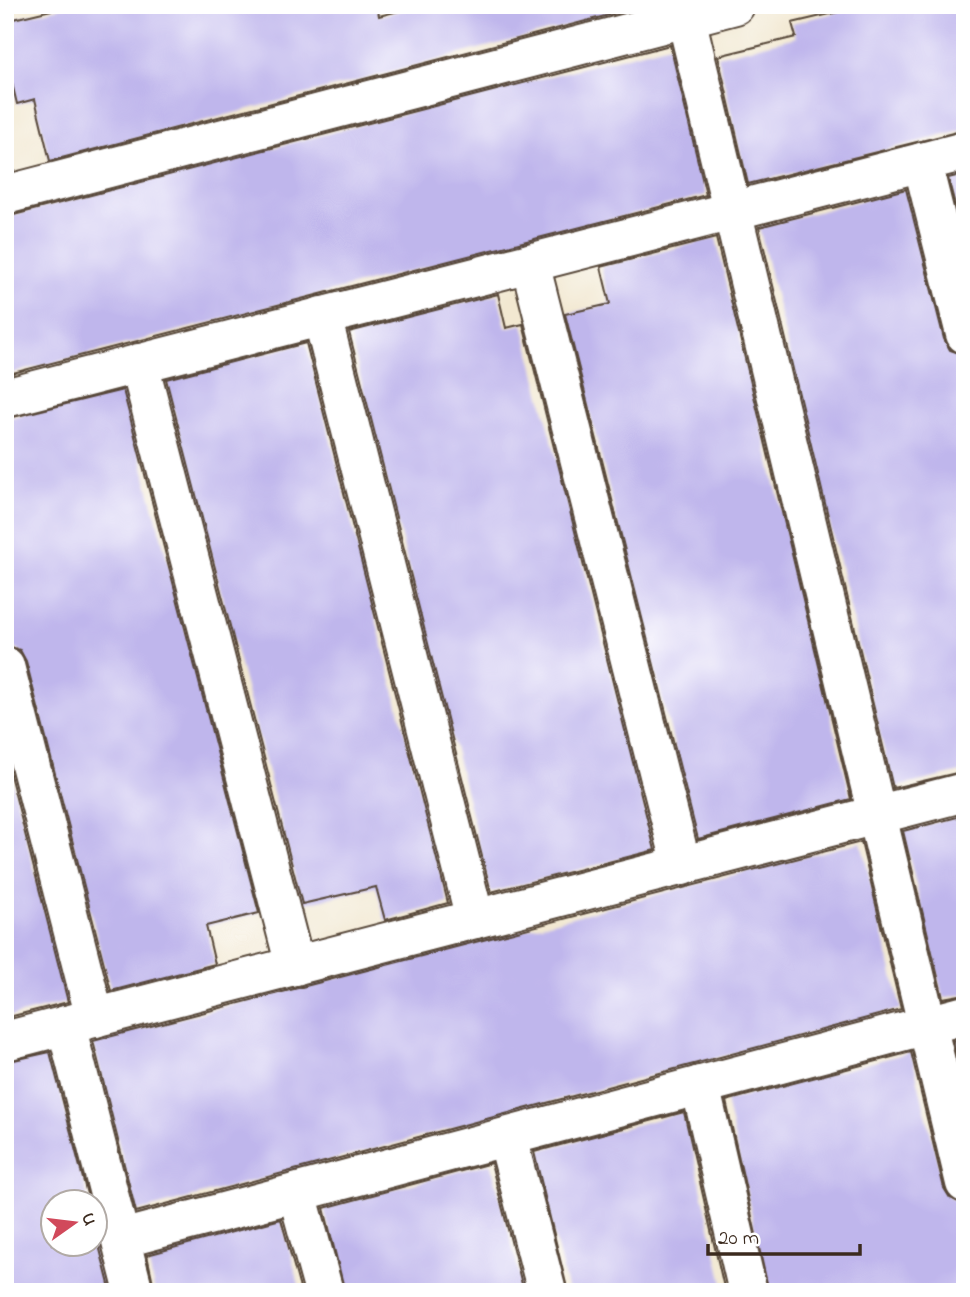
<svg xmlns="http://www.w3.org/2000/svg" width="970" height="1297" font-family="'Indie Flower',sans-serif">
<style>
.building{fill:#bfb6ec}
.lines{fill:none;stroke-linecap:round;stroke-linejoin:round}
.minor-casing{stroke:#564639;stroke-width:42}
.minor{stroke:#fff;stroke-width:38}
</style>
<rect width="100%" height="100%" fill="#fff"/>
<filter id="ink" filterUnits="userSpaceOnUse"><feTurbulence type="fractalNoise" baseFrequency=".0143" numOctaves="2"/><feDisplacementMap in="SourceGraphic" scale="14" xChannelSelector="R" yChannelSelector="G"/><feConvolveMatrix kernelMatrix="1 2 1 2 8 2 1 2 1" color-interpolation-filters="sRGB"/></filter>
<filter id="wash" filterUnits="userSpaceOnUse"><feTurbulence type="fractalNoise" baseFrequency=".00686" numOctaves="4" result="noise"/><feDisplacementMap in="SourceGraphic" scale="28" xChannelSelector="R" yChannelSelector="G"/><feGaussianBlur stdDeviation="1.57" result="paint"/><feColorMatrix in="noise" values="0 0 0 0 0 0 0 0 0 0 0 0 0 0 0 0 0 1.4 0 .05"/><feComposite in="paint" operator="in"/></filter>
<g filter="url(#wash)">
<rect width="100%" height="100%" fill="#f2e8d1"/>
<g id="blocks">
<g class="building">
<polygon points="72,5 377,5 379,16 422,5 647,5 50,161 35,99 17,104 5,54 5,21"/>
<polygon points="868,5 965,5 965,130 748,184 718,56 796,37 792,23"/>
<polygon points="670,45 706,195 5,375 6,217"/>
<polygon points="965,174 965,243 948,178"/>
<polygon points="906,189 944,339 950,350 965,355 965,771 893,788 759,227"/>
<polygon points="716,238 851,799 698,839 565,314 610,304 601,267"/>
<polygon points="498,294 506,328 523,324 655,850 491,892 349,332"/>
<polygon points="306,343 448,903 385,920 376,887 302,904 166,379"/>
<polygon points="123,390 259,913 206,926 215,964 111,991 26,661 20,650 5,645 5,419"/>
<polygon points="5,755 68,1002 5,1018"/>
<polygon points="965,815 965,994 943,998 903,831"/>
<polygon points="861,842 901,1009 136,1212 93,1041"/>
<polygon points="965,1038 965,1088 953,1041"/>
<polygon points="50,1052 89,1202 52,1202 52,1244 94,1244 94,1226 111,1292 5,1292 5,1062"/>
<polygon points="911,1052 944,1188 950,1198 965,1204 965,1292 769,1292 726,1101"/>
<polygon points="684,1112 725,1292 568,1292 534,1152"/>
<polygon points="491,1163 524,1292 345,1292 324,1208"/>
<polygon points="281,1219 301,1292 155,1292 147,1255"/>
</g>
</g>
</g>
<g filter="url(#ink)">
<use href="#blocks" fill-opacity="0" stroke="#564639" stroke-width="2"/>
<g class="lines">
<defs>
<g id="minor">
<polyline points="683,5 965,1183"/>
<polyline points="922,162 965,334"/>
<polyline points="5,195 735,5"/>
<polyline points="530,263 682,866"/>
<polyline points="322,316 475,919"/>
<polyline points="139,363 295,966"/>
<polyline points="5,398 965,151"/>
<polyline points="5,666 95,1018"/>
<polyline points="66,1025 134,1292"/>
<polyline points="5,1041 965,792"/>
<polyline points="700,1085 748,1292"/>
<polyline points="507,1137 547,1292"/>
<polyline points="297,1193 324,1292"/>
<polyline points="121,1239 965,1015"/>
</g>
</defs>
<use href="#minor" class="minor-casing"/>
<use href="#minor" class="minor"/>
</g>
</g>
<rect width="970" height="1297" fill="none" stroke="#fff" stroke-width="28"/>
<g transform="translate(74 1223) rotate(76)"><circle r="33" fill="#ffffff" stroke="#b1aaa5" stroke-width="2"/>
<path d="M0-5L12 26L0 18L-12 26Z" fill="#d1495b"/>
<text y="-10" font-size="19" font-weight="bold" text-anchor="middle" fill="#3b2a1e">U</text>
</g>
<path d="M708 1244v10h152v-10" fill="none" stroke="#3b2a1e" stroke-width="3.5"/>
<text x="718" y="1244" font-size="21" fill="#3b2a1e" stroke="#ffffff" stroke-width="5" paint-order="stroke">20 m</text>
</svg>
